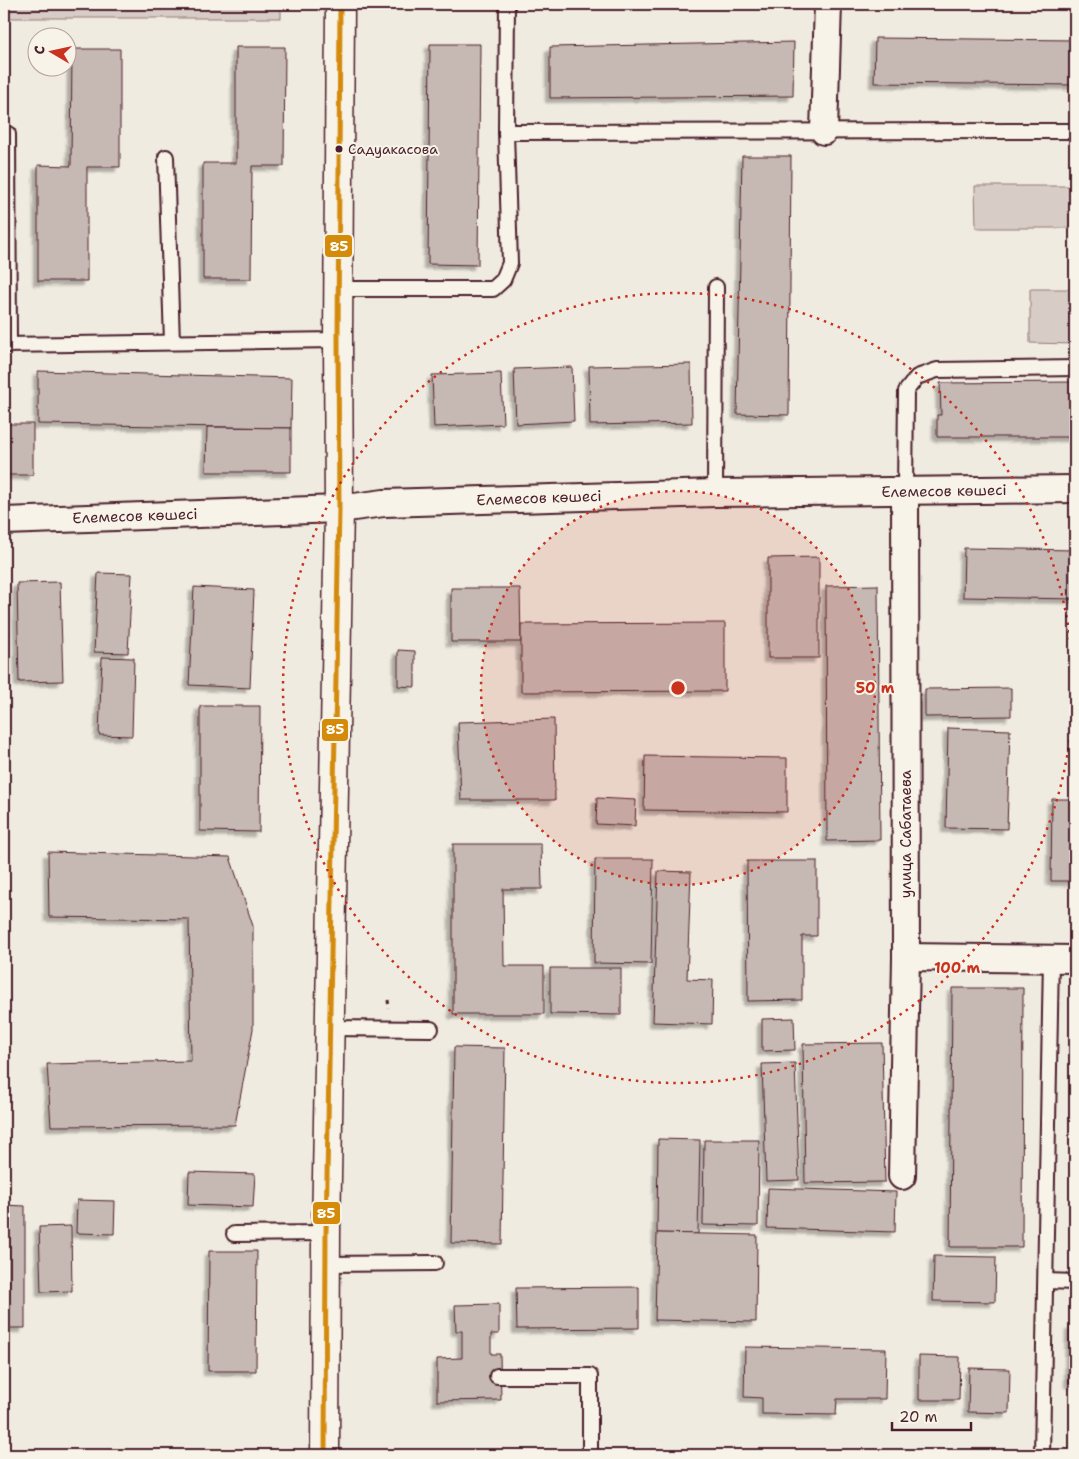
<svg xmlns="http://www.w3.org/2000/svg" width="1079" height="1459" font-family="'Shantell Sans',sans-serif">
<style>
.green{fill:#d8cdc6;stroke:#917678}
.building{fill:#c6b8b3;stroke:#4a1f2b;filter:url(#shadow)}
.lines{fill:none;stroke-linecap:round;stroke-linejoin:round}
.service-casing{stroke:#4a1f2b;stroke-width:18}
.minor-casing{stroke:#4a1f2b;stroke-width:30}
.tertiary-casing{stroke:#4a1f2b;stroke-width:31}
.path{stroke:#4a1f2b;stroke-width:3;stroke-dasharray:4 4;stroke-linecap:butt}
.service{stroke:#f7f3e8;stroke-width:14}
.minor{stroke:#f7f3e8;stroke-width:26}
.tertiary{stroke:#f7f3e8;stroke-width:28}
.bus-1-casing{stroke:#f7f3e8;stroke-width:9}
.bus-1{stroke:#d48b09;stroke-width:5}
.ring{fill:none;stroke:#c8321e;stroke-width:2.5;stroke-dasharray:2.5 5}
.bus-dot{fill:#4a1f2b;stroke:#f7f3e8;stroke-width:2}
.labels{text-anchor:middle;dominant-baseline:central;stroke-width:4;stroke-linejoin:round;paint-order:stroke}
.bus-label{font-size:14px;fill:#4a1f2b;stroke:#f7f3e8;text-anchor:start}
.street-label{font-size:15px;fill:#4a1f2b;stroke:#f7f3e8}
.centre{fill:#c8321e;stroke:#f7f3e8;stroke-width:2.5}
.ring-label{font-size:15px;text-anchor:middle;font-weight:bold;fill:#c8321e;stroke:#f7f3e8;stroke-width:4;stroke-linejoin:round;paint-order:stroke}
.line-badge{stroke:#f7f3e8;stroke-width:2}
.badge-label{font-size:14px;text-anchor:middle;font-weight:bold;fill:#fff}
</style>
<defs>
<filter id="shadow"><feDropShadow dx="-4.5" dy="4.5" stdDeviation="1" flood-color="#0004"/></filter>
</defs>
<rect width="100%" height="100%" fill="#f0ebe0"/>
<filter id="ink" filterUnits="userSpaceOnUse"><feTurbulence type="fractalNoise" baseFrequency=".02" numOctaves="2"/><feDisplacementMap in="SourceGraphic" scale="10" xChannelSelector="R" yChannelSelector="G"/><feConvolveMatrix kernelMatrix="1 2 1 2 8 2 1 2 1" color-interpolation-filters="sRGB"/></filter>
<g filter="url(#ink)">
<g class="green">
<rect x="4" y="4" width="277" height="14"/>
<polygon points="975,186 1075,186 1075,228 976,228"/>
<polygon points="1030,289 1075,289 1075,344 1030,343"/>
</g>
<g class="building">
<polygon points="875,38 1075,40 1075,85 874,83"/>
<polygon points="794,42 793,96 550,98 550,47"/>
<polygon points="430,44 480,44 478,265 428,264"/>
<polygon points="236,47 285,47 284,166 252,166 251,279 203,279 203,163 236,163"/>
<polygon points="72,49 120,49 120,167 87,167 87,281 38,281 38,165 71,166"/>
<polygon points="742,156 791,156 789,415 737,414"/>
<polygon points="691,364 692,423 590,425 589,366"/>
<polygon points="572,367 574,421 516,424 514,369"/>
<polygon points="38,371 292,378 291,428 38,424"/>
<polygon points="501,373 503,424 434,427 432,375"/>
<polygon points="1075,382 1075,437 937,437 937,415 941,415 940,383"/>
<rect x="4" y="424" width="29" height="51"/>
<polygon points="207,427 291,428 291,472 206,472"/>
<polygon points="964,548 1075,550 1075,599 963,597"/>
<polygon points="819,557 819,658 768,658 768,558"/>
<polygon points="98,573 132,574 128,653 94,652"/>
<polygon points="60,582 63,681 19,682 17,583"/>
<polygon points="878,585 880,840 827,841 826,586"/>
<polygon points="194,587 254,590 250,688 189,685"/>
<polygon points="451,588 520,588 521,642 451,642"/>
<polygon points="725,623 725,691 521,692 521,624"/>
<polygon points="398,650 415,651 415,687 398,686"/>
<polygon points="102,657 134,658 132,736 99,735"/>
<polygon points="1011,688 1011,716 925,717 925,689"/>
<polygon points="200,706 260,706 259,832 200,831"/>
<polygon points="554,719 555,800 461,800 458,722"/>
<polygon points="948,728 1010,730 1007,829 946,828"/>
<polygon points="645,756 787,758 787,812 644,810"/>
<polygon points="597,798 636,800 635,826 596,824"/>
<polygon points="1052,799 1075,799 1075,881 1051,881"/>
<polygon points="453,844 541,844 542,889 503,889 504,966 544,966 544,1014 453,1014"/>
<polygon points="48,852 230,857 253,926 253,1029 235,1125 51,1126 47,1064 191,1061 189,919 49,917"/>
<polygon points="595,859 653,859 651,964 594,963"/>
<polygon points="747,861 817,861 817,936 802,936 802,1000 748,1001"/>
<polygon points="658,871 691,872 687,979 713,980 712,1024 653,1022"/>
<polygon points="550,968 621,968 621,1015 550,1014"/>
<polygon points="952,988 1023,988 1022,1247 950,1247"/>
<polygon points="794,1018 795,1050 762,1051 762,1019"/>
<polygon points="882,1043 885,1182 805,1183 803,1044"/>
<polygon points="454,1047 505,1048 502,1244 451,1243"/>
<polygon points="795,1063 799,1180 766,1181 762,1064"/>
<polygon points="658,1139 700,1140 698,1234 657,1233"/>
<polygon points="704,1140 759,1140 758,1226 703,1225"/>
<polygon points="189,1172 255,1174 253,1207 188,1205"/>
<polygon points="768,1188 896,1192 895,1232 767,1228"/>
<polygon points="77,1200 115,1201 114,1234 76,1233"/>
<polygon points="4,1205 25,1206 25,1328 4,1328"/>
<polygon points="71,1226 72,1291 41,1292 39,1227"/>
<polygon points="657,1233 757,1235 756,1322 655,1320"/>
<polygon points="209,1251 257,1251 256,1371 208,1371"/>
<polygon points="934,1256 996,1257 995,1302 933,1301"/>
<polygon points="639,1287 639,1328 517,1329 516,1288"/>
<polygon points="499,1304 499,1334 491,1334 491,1354 500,1354 501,1400 437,1401 437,1359 462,1358 462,1331 456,1331 455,1305"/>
<polygon points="1070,1326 1075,1326 1075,1383 1069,1383"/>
<polygon points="745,1347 886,1349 885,1399 837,1399 836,1415 762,1414 762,1398 744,1397"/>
<polygon points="919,1356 960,1357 959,1400 919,1400"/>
<polygon points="969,1368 1010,1369 1009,1413 968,1412"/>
</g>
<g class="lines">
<defs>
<g id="service">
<polyline points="506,132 1075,131"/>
<polyline points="8,134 9,345"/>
<polyline points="166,157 172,342"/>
<polyline points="338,289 493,289 503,280 510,263 506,132 507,4"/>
<polyline points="4,345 338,340"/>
<polyline points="905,491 906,391 917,377 937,370 1075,368"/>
<polyline points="715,493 716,287"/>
<polyline points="330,1028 431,1029"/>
<polyline points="234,1234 326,1233"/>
<polyline points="326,1264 435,1263"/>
<polyline points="1046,1281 1075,1282"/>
<polyline points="497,1376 590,1376 590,1455"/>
<polyline points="1042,1455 1051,958"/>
</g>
<g id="minor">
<polyline points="824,131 828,4"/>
<polyline points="4,521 339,509 384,503 715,493 1075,489"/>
<polyline points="906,957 1075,959"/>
<polyline points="902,1176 906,957 905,491"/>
</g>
<polyline id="tertiary" points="325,1455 326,1233 339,509 338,340 340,4"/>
</defs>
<use href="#service" class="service-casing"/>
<use href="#minor" class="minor-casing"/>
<use href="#tertiary" class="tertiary-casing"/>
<polyline class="path" points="388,1000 389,1008"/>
<use href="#service" class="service"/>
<use href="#minor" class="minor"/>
<use href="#tertiary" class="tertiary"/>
<defs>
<polyline id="bus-1" points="325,1455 326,1233 339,509 338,340 340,4"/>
</defs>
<use href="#bus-1" class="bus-1-casing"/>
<use href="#bus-1" class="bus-1"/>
</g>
</g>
<circle cx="678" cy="688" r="197" fill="#c8321e" fill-opacity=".12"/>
<g class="ring">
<circle cx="678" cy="688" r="197"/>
<circle cx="678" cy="688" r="395"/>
</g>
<circle class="bus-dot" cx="339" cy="149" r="4.5"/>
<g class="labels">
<g class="bus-label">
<text x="348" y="149">Садуакасова</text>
</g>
<g class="street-label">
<text transform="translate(944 491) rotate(-1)">Елемесов көшесі</text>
<text transform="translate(539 498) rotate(-2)">Елемесов көшесі</text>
<text transform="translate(135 516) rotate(-2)">Елемесов көшесі</text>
<text transform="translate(906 834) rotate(-90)">улица Сабатаева</text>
</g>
</g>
<circle cx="678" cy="688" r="8" class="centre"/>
<g class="ring-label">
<text x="875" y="693">50 m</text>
<text x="957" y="973">100 m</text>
</g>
<g class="line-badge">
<rect x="324" y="234" width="29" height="24" rx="5" fill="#d48b09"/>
<rect x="321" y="718" width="28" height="24" rx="5" fill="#d48b09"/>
<rect x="312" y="1201" width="29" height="24" rx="5" fill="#d48b09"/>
</g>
<g class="badge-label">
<text x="339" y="251">85</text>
<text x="335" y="734">85</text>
<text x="326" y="1218">85</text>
</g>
<rect width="1079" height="1459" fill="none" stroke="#f7f3e8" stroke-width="20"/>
<rect x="10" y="10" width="1059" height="1439" fill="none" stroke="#4a1f2b" stroke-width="2" filter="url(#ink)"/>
<g transform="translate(52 52) rotate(279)"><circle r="24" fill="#f7f3e8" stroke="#b29e9c"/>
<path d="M0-4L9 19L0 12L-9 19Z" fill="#c8321e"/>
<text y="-8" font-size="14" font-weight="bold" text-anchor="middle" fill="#4a1f2b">С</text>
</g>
<path d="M892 1422v8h79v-8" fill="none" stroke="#4a1f2b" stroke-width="2.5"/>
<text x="899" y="1422" font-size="15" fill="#4a1f2b" stroke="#f7f3e8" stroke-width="4" paint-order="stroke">20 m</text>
</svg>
